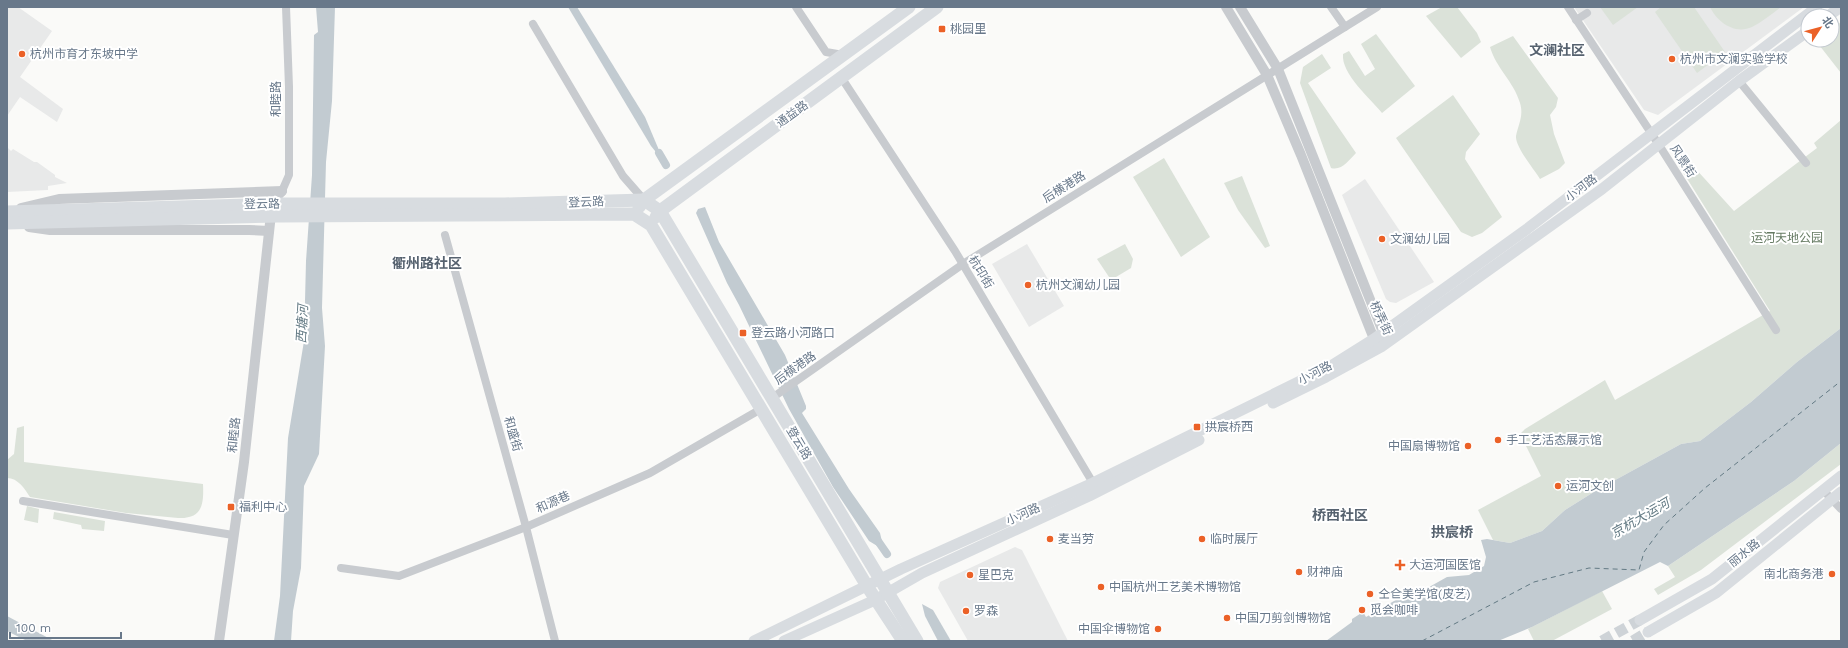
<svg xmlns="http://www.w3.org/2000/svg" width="1848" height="648" font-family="'Work Sans','Noto Sans SC',sans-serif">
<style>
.built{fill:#e8e9e9}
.green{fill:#dbe2d9}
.water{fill:#c2cbd1}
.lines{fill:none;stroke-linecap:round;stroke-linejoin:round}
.canal{stroke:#c2cbd1;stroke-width:8}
.ferry{stroke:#637a84;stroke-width:1;stroke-dasharray:5 4;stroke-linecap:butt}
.secondary-tunnel{stroke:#ced3d7;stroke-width:11;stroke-dasharray:11 5.5;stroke-linecap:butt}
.minor{stroke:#c8cbcf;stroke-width:8}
.tertiary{stroke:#c8cbcf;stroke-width:10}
.secondary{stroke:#d8dce0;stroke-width:11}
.primary{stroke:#d8dce0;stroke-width:13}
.poi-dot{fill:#eb6127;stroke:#fff;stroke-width:1.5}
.labels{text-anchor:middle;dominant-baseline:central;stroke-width:4;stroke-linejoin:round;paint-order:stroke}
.poi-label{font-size:12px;fill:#68788a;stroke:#fff;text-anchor:start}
.street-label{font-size:12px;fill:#68788a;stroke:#fff}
.park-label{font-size:12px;fill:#667b63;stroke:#fff}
.water-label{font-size:13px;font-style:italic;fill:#637a84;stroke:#fff}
.quarter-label{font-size:14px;font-weight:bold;fill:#56626f;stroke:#fff}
</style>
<rect width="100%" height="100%" fill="#fafaf8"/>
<g class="built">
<polygon points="7,7 18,7 52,31 20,77 63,109 57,122 20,97 7,116"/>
<polygon points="1574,7 1804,7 1658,115 1644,110"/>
<polygon points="7,147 11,151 13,149 34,162 37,162 55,175 55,177 67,183 48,186 48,190 7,192"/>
<polygon points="1365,179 1434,282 1396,303 1390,302 1386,299 1342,195"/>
<polygon points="1027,244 1064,306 1029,327 992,264"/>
<polygon points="1015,547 1022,550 1068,641 968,641 938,588 940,582"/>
</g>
<g class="green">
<polygon points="1442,7 1457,7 1477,33 1481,42 1461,58 1426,16"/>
<polygon points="1600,7 1638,7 1613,25"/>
<polygon points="1661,7 1694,7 1725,52 1697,73 1655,12"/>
<path d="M1710,7H1781C1772,14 1762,22 1752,27C1735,35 1717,22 1710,7Z"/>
<polygon points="1841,22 1841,73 1816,41 1832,40 1832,29"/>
<path d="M1376,34L1415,86L1382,113C1370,98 1341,74 1343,54L1349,51L1365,76L1375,69L1361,44Z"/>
<path d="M1513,36L1558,98L1556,107L1550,115L1554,134L1565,163L1559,169L1540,179C1534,169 1515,147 1516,136C1518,125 1524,116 1520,103C1514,82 1496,68 1490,47Z"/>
<path d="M1322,54L1331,68L1308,83L1356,153C1349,160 1342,171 1331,168L1300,83L1303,67Z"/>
<polygon points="1453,95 1480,134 1466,152 1465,159 1502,217 1482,233 1472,237 1461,232 1396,138"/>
<polygon points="1841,120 1841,328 1797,362 1751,402 1700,441 1681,444 1597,490 1565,510 1542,531 1510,543 1493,540 1478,510 1541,476 1520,434 1525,429 1605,380 1615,400 1770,311 1676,161 1684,156 1734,211 1817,148 1814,143"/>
<polygon points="1164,158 1210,237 1181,257 1133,177"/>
<polygon points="1242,176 1270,246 1265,248 1238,210 1224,183"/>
<polygon points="1125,244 1133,259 1131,268 1111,280 1097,259"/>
<path d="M24,426V462L203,484C204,505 202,519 178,518L126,513L30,497C25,489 18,478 7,478V460L14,454L17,428Z"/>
<polygon points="1841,443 1841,464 1701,570 1658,595 1654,589 1675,577 1668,566 1794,481"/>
<polygon points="27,506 39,509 38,523 24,520"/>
<polygon points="54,512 105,521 104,531 82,529 81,525 53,519"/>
<polygon points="1602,591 1612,609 1552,641 1534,641 1528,629"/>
</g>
<g class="water">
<polygon points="316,7 335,7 332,101 326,162 322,308 325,346 319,454 304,486 301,568 293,611 291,641 274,641 280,596 288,438 304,341 306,261 312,175 314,35 318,32"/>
<polygon points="568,7 577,7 645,117 664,162 651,146"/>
<polygon points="705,207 719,242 785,355 806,406 806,409 802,413 849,489 880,533 884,550 869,541 833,487 789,409 739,305 727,283 696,213 698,209"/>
<polygon points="1841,328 1841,443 1794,481 1668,566 1660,562 1532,627 1498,641 1326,641 1352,622 1352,619 1363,612 1366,617 1415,589 1422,591 1447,577 1469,575 1484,566 1486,557 1481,540 1487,539 1510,543 1542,531 1565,510 1597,490 1681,444 1700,441 1751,402 1797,362"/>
<polygon points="922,604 933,610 951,641 938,641 925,616"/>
<polygon points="7,616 54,641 27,641 7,631"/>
</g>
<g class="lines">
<g class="canal">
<polyline points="659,153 666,165"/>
<polyline points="878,541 887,554"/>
</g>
<polyline class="ferry" points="1422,641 1534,582 1589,568 1639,570 1644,552 1664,525 1705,488 1841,381"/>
<g class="secondary-tunnel">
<polyline points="1602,641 1640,620"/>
<polyline points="1633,641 1648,632"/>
</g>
<g class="minor">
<polyline points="796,7 826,52 843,55"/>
<polyline points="1331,7 1345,27"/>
<polyline points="1568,7 1659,145 1776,330"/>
<polyline points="1576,20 1587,13"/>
<polyline points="533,24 623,176 644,200"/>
<polyline points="841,77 955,251 1093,483"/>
<polyline points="1739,81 1806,163"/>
<polyline points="282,191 289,175 289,87 286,7"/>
<polyline points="445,235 526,527 555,641"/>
<polyline points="772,398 963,264 1377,7"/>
<polyline points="1823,490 1841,509"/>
<polyline points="23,501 233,535"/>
<polyline points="341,568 399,576 526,527 650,473 761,409"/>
</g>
<g class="tertiary">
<polyline points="1226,7 1267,75 1301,155 1374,339 1379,345"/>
<polyline points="1240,7 1278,69 1383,332 1382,339"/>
<polyline points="21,208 59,199 282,191"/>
<polyline points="29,227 50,230 249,230 269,231"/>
<polyline points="219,641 244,462 271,214 273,201 282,191"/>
</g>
<g class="secondary">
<polyline points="1828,16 1841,7"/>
<polyline points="1273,403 1326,377 1381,347 1602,189 1739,81 1808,31"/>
<polyline points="1640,620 1712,579 1841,476"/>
<polyline points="1648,632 1716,593 1841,492"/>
<polyline points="754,641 901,569 1093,483 1331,366 1374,339 1527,229 1817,7"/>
<polyline points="784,641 875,600 922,573 1089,496 1199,440"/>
</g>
<g class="primary">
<polyline points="639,207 644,200 909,7"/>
<polyline points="7,212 281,204 505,204 644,200 660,211 917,641"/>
<polyline points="656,217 660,211 937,7"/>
<polyline points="7,223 278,216 634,214 651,225 867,586 903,641"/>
</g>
</g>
<g class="poi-dot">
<rect x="938" y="25" width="8" height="8" rx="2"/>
<circle cx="22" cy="54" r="4"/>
<circle cx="1672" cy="59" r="4"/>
<circle cx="1382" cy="239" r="4"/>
<circle cx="1028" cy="285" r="4"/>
<rect x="739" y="329" width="8" height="8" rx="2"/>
<rect x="1193" y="423" width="8" height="8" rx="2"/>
<circle cx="1498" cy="440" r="4"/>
<circle cx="1468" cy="446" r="4"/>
<circle cx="1558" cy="486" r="4"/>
<rect x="227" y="503" width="8" height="8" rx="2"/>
<circle cx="1050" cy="539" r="4"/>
<circle cx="1202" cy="539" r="4"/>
<path d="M1398 559h4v4h4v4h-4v4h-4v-4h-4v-4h4z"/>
<circle cx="1299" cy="572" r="4"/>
<circle cx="1832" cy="574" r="4"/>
<circle cx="970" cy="575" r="4"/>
<circle cx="1101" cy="587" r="4"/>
<circle cx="1370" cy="594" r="4"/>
<circle cx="1362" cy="610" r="4"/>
<circle cx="966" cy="611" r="4"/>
<circle cx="1227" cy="618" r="4"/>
<circle cx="1158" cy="629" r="4"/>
</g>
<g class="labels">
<g class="poi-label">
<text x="950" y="29">桃园里</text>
<text x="30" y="54">杭州市育才东坡中学</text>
<text x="1680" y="59">杭州市文澜实验学校</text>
<text x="1390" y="239">文澜幼儿园</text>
<text x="1036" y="285">杭州文澜幼儿园</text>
<text x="751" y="333">登云路小河路口</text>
<text x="1205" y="427">拱宸桥西</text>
<text x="1506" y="440">手工艺活态展示馆</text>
<text x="1460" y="446" text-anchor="end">中国扇博物馆</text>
<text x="1566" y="486">运河文创</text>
<text x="239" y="507">福利中心</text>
<text x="1058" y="539">麦当劳</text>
<text x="1210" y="539">临时展厅</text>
<text x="1409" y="565">大运河国医馆</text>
<text x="1307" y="572">财神庙</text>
<text x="1824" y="574" text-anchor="end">南北商务港</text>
<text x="978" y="575">星巴克</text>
<text x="1109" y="587">中国杭州工艺美术博物馆</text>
<text x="1378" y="594">仝仺美学馆(皮艺)</text>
<text x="1370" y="610">觅会咖啡</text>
<text x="974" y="611">罗森</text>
<text x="1235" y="618">中国刀剪剑博物馆</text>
<text x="1150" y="629" text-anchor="end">中国伞博物馆</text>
</g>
<g class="street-label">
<text transform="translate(276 99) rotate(-90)">和睦路</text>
<text transform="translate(792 114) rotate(-36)">通益路</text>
<text transform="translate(1683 161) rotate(57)">风景街</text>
<text transform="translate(1064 187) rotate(-32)">后横港路</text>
<text transform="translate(1581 188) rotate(-37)">小河路</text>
<text transform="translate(586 202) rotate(-2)">登云路</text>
<text transform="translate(262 204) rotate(-1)">登云路</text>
<text transform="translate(981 272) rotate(59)">杭印街</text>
<text transform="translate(1381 318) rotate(65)">桥弄街</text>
<text transform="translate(795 368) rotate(-35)">后横港路</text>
<text transform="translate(1315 373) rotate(-27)">小河路</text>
<text transform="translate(513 434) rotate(74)">和盛街</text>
<text transform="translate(234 435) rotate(-84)">和睦路</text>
<text transform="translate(799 443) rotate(59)">登云路</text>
<text transform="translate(553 502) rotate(-24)">和源巷</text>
<text transform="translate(1023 514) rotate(-24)">小河路</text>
<text transform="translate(1744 553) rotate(-39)">丽水路</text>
</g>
<g class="park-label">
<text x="1787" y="238">运河天地公园</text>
</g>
<g class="water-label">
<text transform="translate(302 324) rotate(-87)">西塘河</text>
<text transform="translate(1640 518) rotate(-30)">京杭大运河</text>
</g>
<g class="quarter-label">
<text x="1557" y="50">文澜社区</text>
<text x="427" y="263">衢州路社区</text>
<text x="1340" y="515">桥西社区</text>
<text x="1452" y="532">拱宸桥</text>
</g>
</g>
<rect width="1848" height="648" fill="none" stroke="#68788a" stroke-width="16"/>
<g transform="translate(1820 28) rotate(54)"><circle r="19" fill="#ffffff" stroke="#c3c9d0"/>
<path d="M0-3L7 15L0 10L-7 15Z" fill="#eb6127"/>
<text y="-6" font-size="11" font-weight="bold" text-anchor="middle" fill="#68788a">北</text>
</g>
<path d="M10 632v6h111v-6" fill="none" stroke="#68788a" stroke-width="2"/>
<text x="16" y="632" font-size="12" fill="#68788a" stroke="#ffffff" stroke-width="3" paint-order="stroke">100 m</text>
</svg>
